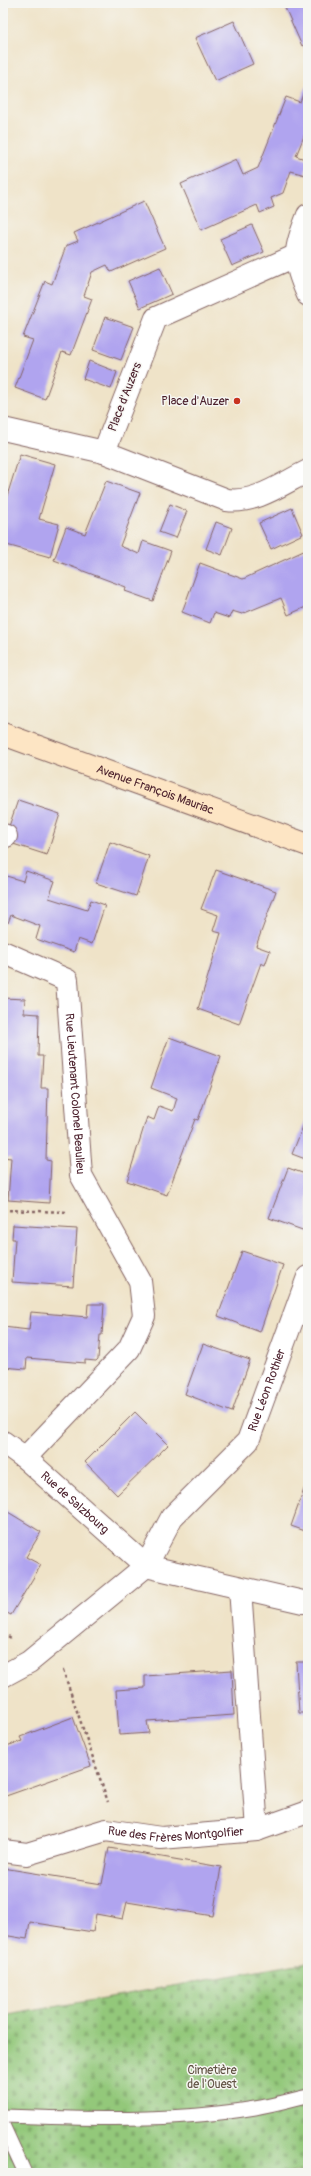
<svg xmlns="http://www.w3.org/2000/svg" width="311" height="2176" font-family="Pangolin,sans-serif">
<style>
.cemetery{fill:url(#cemetery-stones);stroke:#6e7452}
.building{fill:#b0a4ef}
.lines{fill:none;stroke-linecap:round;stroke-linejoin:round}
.lane-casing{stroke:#846462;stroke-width:15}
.street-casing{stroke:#846462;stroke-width:24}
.secondary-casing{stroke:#846462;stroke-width:24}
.path{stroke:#846462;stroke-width:2.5;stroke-dasharray:3 3;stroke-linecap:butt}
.lane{stroke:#fff;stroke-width:13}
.street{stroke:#fff;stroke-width:22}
.secondary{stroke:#fde5c4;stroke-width:22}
.poi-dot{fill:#c8321e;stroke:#f6f6f2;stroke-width:1.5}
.labels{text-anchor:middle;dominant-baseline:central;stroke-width:3;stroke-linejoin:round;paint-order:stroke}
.street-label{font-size:12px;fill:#4a1f2b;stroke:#f6f6f2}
.poi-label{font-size:12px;fill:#4a1f2b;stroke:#f6f6f2;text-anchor:end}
.park-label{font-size:12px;fill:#605243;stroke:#f6f6f2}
</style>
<defs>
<pattern id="cemetery-stones" width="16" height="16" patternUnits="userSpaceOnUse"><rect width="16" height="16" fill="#93c87a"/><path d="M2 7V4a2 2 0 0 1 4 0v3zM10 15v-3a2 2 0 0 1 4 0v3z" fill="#80ab6a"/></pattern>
</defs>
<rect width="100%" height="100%" fill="#f6f6f2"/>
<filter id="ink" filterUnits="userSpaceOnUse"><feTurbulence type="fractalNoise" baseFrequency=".025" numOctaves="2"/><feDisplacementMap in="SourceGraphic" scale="8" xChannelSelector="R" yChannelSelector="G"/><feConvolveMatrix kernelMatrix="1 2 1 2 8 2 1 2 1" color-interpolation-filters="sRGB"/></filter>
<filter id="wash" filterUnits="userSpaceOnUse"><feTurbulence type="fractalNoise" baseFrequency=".012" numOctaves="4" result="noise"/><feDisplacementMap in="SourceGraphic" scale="16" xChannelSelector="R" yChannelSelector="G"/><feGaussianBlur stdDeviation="0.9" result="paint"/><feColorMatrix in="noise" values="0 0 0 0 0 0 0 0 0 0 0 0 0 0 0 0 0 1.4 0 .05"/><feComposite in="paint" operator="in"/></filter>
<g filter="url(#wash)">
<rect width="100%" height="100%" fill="#efe3c8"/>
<polygon class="cemetery" points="308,1962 308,2173 3,2173 3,2016"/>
<g id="blocks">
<g class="building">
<polygon points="283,3 308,3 308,52 304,45 302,46"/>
<polygon points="234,21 253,64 215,81 195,38"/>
<polygon points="306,86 308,86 308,126 296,156 308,160 305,175 291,171 283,193 271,198 274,207 260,213 257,205 201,230 181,184 236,159 243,175 258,168 286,97 300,102"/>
<polygon points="144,201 165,248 111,272 107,265 92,272 84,296 92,299 71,355 62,352 45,399 15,388 33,340 23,337 45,281 52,284 66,246 78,241 74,233"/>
<polygon points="252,225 264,252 232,266 220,239"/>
<polygon points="160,267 172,294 140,308 128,281"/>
<polygon points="105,317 134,327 121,360 93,350"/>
<polygon points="89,361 117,372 111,389 83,379"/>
<polygon points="20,454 55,464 39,519 59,524 50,557 3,544 3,509"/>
<polygon points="106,481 140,493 120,546 139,554 143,541 171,551 153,601 125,591 126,587 54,560 66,527 85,534"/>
<polygon points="170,504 187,511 176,538 159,532"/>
<polygon points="292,508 303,534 271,549 259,523"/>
<polygon points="216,522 232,528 222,555 206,549"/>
<polygon points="308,549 308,606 288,615 281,598 242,614 232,611 229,618 214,613 210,623 182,612 200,563 243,579"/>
<polygon points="18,800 60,814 47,855 4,841"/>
<polygon points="110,842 149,856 136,896 96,883"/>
<polygon points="216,870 276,891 256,946 270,951 265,965 261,963 239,1024 198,1009 221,933 213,931 218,915 201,909"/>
<polygon points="26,871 55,881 49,898 87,910 91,900 105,905 92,944 78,939 74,952 36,939 40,926 11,915 8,923 3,922 3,875 23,881"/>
<polygon points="3,998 25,999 24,1013 39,1014 38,1056 43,1056 41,1088 48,1088 46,1160 51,1161 49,1203 8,1200 11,1158 3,1157 5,1085 3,1085"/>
<polygon points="169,1037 221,1056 198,1120 195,1119 167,1195 127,1181 147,1117 154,1120 159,1106 173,1111 177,1098 151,1088"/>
<polygon points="308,1114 308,1160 292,1154"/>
<polygon points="288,1168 308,1175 308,1232 269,1218"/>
<polygon points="13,1225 77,1229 73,1286 12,1282 15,1239 12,1239"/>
<polygon points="242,1251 283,1265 260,1332 218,1316"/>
<polygon points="88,1304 104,1304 102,1335 100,1335 98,1359 96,1361 85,1360 85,1363 27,1358 26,1369 3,1367 3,1327 29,1330 31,1312 87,1317"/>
<polygon points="203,1344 250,1360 232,1412 185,1394"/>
<polygon points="135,1412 168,1445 117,1495 85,1462"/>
<polygon points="308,1478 308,1532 291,1526"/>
<polygon points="3,1509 41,1532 26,1557 41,1565 11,1615 3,1611"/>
<polygon points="296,1662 308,1662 308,1713 299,1713"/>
<polygon points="232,1670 234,1715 147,1721 149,1733 119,1735 116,1690 145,1688 145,1676"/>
<polygon points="73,1717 91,1766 3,1797 3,1747 22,1741 20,1737"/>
<polygon points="109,1848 221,1867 213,1916 127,1902 123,1919 96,1914 93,1932 30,1922 27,1939 3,1935 3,1868 102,1884"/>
</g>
</g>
</g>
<g filter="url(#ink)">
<use href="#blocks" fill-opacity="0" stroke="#846462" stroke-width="1"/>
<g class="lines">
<defs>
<g id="lane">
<path d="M3,2116C87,2119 172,2122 255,2108C273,2105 290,2100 308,2096"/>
<polyline points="3,2125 25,2173"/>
</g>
<g id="street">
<path d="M308,215C294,252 292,258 308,295"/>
<path d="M295,256L156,318L104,452L227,500C255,504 283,483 308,471"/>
<polyline points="3,429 104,452"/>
<polyline points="3,835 6,836"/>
<path id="s1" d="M3,952L67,980L81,1175L140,1281L144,1316L129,1349L25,1458"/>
<path id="s2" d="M3,1442L25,1458L146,1566L303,1602H308"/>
<polyline points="240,1588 257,1830"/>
<path id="s3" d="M3,1676L29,1662L146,1566L172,1517L248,1441L308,1277"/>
<path id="s4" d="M3,1851L27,1854L106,1830L161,1838L257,1830L308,1812"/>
</g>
<g id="secondary">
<path id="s5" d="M3,734L308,845"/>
</g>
</defs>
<use href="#lane" class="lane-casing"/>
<use href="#street" class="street-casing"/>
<use href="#secondary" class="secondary-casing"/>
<g class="path">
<polyline points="3,1210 68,1212"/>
<polyline points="3,1633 11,1638"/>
<polyline points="63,1670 108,1802"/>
</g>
<use href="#lane" class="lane"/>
<use href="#street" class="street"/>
<use href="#secondary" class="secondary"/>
</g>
</g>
<circle class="poi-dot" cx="237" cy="401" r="4"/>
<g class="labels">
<g class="street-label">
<text transform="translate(125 397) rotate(-69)">Place d'Auzers</text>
<text stroke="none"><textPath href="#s5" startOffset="162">Avenue François Mauriac</textPath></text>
<text stroke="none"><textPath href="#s1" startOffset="184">Rue Lieutenant Colonel Beaulieu</textPath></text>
<text stroke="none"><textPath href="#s3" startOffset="398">Rue Léon Rothier</textPath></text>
<text stroke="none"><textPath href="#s2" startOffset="94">Rue de Salzbourg</textPath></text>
<text stroke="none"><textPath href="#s4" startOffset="177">Rue des Frères Montgolfier</textPath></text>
</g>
<g class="poi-label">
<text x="229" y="401">Place d'Auzer</text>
</g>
<g class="park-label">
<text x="212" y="2070">Cimetière<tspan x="212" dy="14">de l'Ouest</tspan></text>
</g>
</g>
<rect width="311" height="2176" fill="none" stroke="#f6f6f2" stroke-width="16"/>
</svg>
